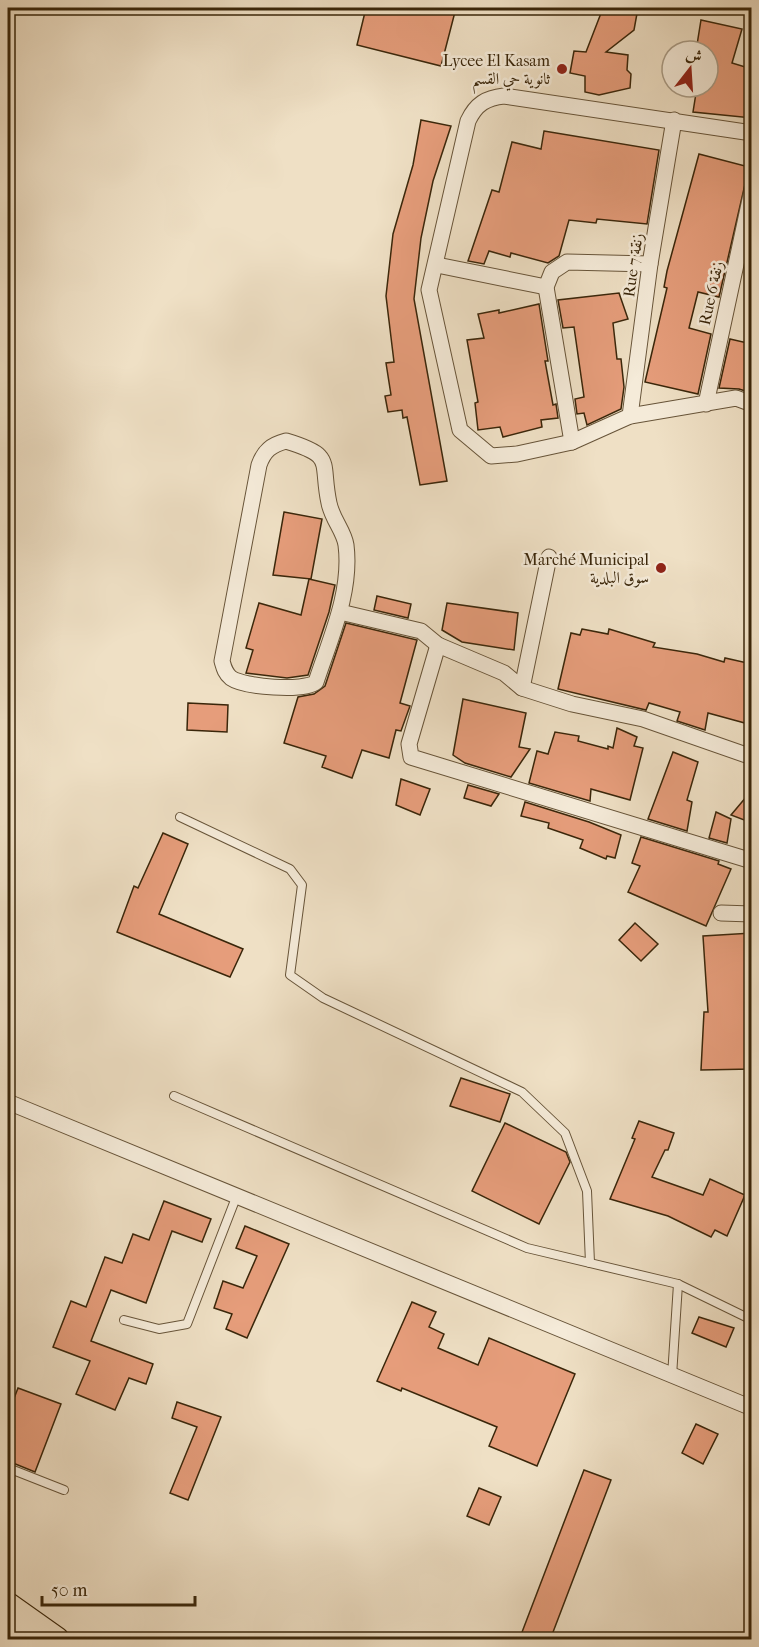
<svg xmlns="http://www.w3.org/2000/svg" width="759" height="1647" font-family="'IM FELL French Canon',Amiri,serif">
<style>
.building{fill:#e69d7b;stroke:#3a260a;stroke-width:1.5}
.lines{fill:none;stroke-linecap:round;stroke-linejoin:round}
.service-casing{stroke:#675439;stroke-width:10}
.minor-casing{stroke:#675439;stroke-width:17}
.trunk-casing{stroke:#3a260a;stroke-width:28}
.service{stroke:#f5ebd9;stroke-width:8}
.minor{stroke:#f5ebd9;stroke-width:15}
.trunk{stroke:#efe0c5;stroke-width:26}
.poi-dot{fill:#8f2418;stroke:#f5ebd9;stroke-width:2}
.labels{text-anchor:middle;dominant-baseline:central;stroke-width:5;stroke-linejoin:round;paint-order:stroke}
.poi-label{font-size:16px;fill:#3a260a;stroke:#f5ebd9;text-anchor:end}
.street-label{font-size:16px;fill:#3a260a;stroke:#f5ebd9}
</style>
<rect width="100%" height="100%" fill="#efe0c5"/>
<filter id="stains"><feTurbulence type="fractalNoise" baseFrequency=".00333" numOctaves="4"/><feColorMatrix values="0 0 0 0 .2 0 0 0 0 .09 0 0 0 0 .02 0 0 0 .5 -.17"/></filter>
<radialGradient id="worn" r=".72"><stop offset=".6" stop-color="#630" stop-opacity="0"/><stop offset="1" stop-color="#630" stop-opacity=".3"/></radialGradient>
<g class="building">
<polygon points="366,8 456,8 441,66 357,45"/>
<polygon points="603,8 638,8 634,30 606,52 628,55 627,70 631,74 630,88 599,95 585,92 585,76 570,73 574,51 586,52"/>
<polygon points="701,20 742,29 732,63 752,69 752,118 693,112 697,87 708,87 708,51 696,51"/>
<polygon points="421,120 451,126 433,181 421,238 414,299 447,481 420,485 407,417 403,418 402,410 388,412 385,396 391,395 386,363 394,362 386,296 393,234 413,165"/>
<polygon points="544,131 659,150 647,224 597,219 596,223 569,220 559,256 548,263 511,253 510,257 489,251 484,264 468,261 492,190 499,192 512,142 541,149"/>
<polygon points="699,154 749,167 719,297 698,292 689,328 711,334 698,394 645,382 667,288 664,287 667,271"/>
<polygon points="619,293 628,319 613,323 617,359 621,359 624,387 621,409 587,425 584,413 577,414 575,399 584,397 574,327 563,328 558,300"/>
<polygon points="539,304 548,361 545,361 553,405 556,404 558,418 541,420 542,427 503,437 500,427 478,430 475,403 478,402 467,340 484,338 478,314 499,310 499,313"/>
<polygon points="730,339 752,344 752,393 739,389 719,388"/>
<polygon points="284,512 322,519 311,579 273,575"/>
<polygon points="309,579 335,585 329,612 308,675 287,678 246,673 253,650 246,648 259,603 301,615"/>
<polygon points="377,596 411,604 408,618 374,610"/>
<polygon points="447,603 518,613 514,650 462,642 442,630"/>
<polygon points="346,623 417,640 400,703 410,706 401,731 396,730 389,758 362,750 352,778 322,767 326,756 284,743 298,697 314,694 325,686"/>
<polygon points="582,629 608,634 609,629 655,643 653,647 697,654 724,662 725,658 752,664 752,725 708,713 705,730 677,721 680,712 649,703 646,710 558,689 571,633 580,635"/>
<polygon points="463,699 526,713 519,747 530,749 511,777 465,763 453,755"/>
<polygon points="188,703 228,705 227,732 187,730"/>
<polygon points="617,728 637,737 634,746 643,748 630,800 591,789 590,801 529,783 537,751 548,754 555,732 579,736 578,741 608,749 608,746 613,748"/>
<polygon points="673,752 698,762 687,800 692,802 687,831 648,819"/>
<polygon points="401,779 430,789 420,815 396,805"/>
<polygon points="468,785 499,794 491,806 464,798"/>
<polygon points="752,790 752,823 731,815"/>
<polygon points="525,802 589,822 621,835 615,858 607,856 606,859 580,848 583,840 548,828 549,823 521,816"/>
<polygon points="716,812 731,819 727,843 709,838"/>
<polygon points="163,833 188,844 159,914 243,949 230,977 117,932 134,886 138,888"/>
<polygon points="641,837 719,861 718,864 731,869 706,926 628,892 640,866 632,863"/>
<polygon points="635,923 658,944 641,961 619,940"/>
<polygon points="752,933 752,1069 701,1070 704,1012 708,1012 703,936"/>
<polygon points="461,1078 510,1094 500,1122 450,1106"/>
<polygon points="639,1121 674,1133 668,1150 665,1150 652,1177 703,1195 710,1179 745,1195 727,1236 715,1230 711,1237 668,1216 610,1199 635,1139 632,1138"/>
<polygon points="505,1123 566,1152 570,1162 539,1224 472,1191"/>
<polygon points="164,1201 211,1219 202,1242 172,1231 146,1303 111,1290 91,1341 153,1364 146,1384 129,1378 115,1410 76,1394 90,1361 53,1347 71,1301 86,1307 105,1257 122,1263 133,1234 149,1240"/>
<polygon points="245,1226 289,1244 247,1338 226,1329 232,1314 214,1308 223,1281 243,1288 257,1256 236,1248"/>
<polygon points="412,1302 436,1312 429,1327 444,1334 438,1348 478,1365 489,1338 575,1374 537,1466 489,1446 497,1427 402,1388 401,1391 377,1381"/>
<polygon points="699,1317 734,1328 726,1347 692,1333"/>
<polygon points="18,1388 61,1404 35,1472 8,1461 8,1414"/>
<polygon points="177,1402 221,1417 188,1500 170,1493 197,1427 172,1418"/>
<polygon points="696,1424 718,1434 703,1464 682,1453"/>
<polygon points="584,1470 611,1480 550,1640 519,1640"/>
<polygon points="479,1488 501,1497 489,1525 467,1516"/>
</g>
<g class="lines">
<defs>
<g id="service">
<polyline points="180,817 290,869 302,885 290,975 323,998 522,1092 565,1133 587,1191 590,1263"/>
<polyline points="174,1096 527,1248 678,1284 752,1320"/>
<polyline points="124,1320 159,1329 187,1324 237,1195"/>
<polyline points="672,1376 678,1284"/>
<polyline points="8,1468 64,1490"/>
</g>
<g id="minor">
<path d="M752,133L504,96C486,98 476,104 468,121L429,290L460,430L491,456L517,454L572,442L630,416L736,398L752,404"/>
<polyline points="437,265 546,287"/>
<polyline points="706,404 752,190"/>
<polyline points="630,416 650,264 674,120"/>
<path d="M286,441C336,456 320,461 329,503C332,519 344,531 346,545C352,592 330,639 316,682C304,692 244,687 231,678C225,673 224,668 222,661L259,465C264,451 271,445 286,441Z"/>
<polyline points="572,442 546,287 552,272 567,262 650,264"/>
<polyline points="340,612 421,631 438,645 504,673 522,688 572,704 643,719 752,757"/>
<polyline points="438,645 409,744 411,757 752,861"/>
<polyline points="522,688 549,557"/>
<polyline points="721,913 752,914"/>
<polyline points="8,1102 752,1408"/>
</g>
<g id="trunk">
<polyline points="8,1606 56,1640"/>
<polyline points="8,1632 19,1640"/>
</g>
</defs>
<use href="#service" class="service-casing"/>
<use href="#minor" class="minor-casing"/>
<use href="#trunk" class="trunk-casing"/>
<use href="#service" class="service"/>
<use href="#minor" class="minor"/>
<use href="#trunk" class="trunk"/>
</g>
<g class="poi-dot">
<circle cx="562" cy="69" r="6"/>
<circle cx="661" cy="568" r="6"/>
</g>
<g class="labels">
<g class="poi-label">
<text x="550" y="60">Lycee El Kasam<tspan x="550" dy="18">ثانوية حي القسم</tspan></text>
<text x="649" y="559">Marché Municipal<tspan x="649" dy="18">سوق البلدية</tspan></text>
</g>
<g class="street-label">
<text transform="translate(633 265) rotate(-82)">Rue 7 زنقة</text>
<text transform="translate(711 293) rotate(-78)">Rue 6 زنقة</text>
</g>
</g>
<rect width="759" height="1647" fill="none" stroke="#efe0c5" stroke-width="30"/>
<rect x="9" y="9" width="741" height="1629" fill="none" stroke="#3a260a" stroke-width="3"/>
<rect x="15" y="15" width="729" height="1617" fill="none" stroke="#3a260a" stroke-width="1.5"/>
<g transform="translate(690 69) rotate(17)"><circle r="28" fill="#f5ebd9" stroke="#aa9c86" stroke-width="1.5"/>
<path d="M0-4.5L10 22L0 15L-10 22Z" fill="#8f2418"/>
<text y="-9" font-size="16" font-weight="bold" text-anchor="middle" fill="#3a260a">ش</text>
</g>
<path d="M42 1596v9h153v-9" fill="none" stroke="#3a260a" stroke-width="3"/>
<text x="51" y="1596" font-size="18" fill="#3a260a" stroke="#f5ebd9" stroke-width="4.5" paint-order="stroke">50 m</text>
<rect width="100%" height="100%" filter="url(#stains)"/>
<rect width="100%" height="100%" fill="url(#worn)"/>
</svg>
